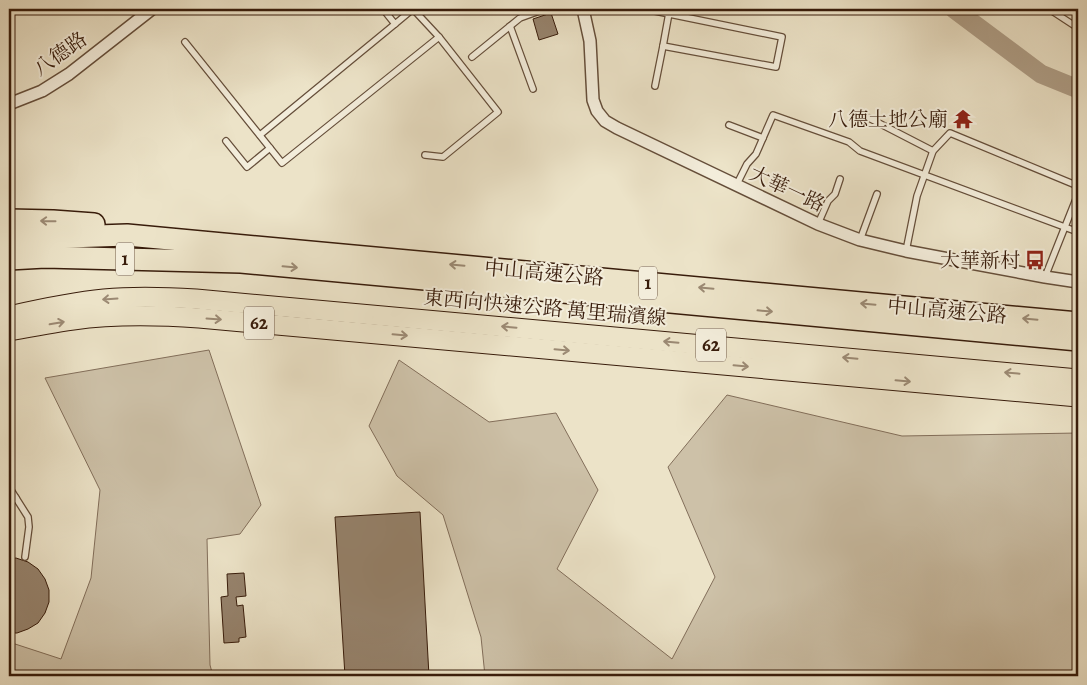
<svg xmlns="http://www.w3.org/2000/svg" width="1087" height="685" font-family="Alegreya,'Noto Serif TC',serif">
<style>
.green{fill:#cdc1a8;stroke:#826e5a}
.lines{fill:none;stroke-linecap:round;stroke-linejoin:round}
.river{stroke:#af9f88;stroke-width:19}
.building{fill:#96836d;stroke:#381c0b}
.service-casing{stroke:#654e3a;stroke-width:8}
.minor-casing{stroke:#654e3a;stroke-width:14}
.trunk-casing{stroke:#381c0b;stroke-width:21}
.motorway-casing{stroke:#381c0b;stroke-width:24}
.service{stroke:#f3eddb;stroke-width:5.5}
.minor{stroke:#f3eddb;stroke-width:11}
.trunk{stroke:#ece3c8;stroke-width:19}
.motorway{stroke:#ece3c8;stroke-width:21}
.oneway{stroke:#9b8973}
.labels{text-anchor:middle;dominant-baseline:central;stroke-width:4;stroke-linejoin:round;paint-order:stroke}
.shield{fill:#f3eddb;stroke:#705b49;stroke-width:1}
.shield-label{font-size:19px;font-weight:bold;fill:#381c0b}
.street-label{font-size:20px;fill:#381c0b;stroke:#f3eddb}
.poi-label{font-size:20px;fill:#381c0b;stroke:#f3eddb;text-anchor:end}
</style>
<rect width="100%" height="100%" fill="#ece3c8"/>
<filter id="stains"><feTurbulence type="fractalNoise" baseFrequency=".004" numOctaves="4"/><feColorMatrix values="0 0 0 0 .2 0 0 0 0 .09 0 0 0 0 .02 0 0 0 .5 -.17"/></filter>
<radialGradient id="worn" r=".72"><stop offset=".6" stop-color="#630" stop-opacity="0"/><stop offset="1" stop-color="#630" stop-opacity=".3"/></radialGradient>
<g class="green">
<polygon points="209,350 261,505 240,534 207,539 210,665 213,676 9,676 9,642 61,659 91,578 100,490 45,378"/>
<polygon points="399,360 489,422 556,413 598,490 557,569 672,659 715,577 668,467 727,395 902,436 1078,433 1078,676 485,676 481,637 443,515 397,476 369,426"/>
</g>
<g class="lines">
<polyline class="river" points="954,9 1041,74 1078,89"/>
</g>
<g class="building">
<polygon points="551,13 558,34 539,40 533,19"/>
<polygon points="1078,213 1078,228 1072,226"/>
<polygon points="420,512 429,676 345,676 335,517"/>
<polygon points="16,558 28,562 38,569 45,579 49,590 49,602 45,613 38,623 28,629 17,633 9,633 9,559"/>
<polygon points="244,573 246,596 236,597 237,606 243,605 246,637 239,638 239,642 224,643 221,597 228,596 227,574"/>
</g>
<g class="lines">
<defs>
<g id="service">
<polyline points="383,9 395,24 413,9"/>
<polyline points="645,9 782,37 776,67 663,46 655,86"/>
<polyline points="1049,9 1078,28"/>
<polyline points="510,26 533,89"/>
<polyline points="185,42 282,163 439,37 413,9"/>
<polyline points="663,46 669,13"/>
<polyline points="472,57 520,18 545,9"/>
<polyline points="869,118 933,151"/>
<polyline points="729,125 763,138"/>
<polyline points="260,135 395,24"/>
<polyline points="226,141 247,167 270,148"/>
<polyline points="425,155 443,157 498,112 439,37"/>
<polyline points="736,186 747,164 756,154 773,115 849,142 860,151 1078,232"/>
<polyline points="818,224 828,201 835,194 840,179"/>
<polyline points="860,240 877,194"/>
<polyline points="906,251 917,196 933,151 950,133 1078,186"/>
<polyline points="1045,277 1078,194"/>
<polyline points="9,487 28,517 29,527 25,557"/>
<polyline points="9,502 16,498"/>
</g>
<g id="minor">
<polyline points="583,9 590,41 593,100 597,111 605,121 617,128 818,224 860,240 906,251 1045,277 1078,282"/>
<polyline points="9,104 42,91 69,74 152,9"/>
</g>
<g id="trunk">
<path d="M9,316C40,309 72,302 104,299C134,296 165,297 196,299L1078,379"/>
<path d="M9,331C30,327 51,323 73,320C115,314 157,315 199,318L1078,397"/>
</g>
<g id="motorway">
<polyline points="9,220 53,221 94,224"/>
<polyline points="9,239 127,235 1078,323"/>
<polyline points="9,259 45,257 241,262 1078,340"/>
</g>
</defs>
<use href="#service" class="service-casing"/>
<use href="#minor" class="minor-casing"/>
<use href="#trunk" class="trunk-casing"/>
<use href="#motorway" class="motorway-casing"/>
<use href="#service" class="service"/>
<use href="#minor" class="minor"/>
<use href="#trunk" class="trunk"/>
<use href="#motorway" class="motorway"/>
</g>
<defs><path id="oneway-shaft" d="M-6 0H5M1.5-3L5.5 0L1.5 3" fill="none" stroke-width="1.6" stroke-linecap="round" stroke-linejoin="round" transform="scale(1.25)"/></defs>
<g class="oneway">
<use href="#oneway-shaft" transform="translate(48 221) rotate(-179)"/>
<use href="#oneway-shaft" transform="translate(457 265) rotate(-175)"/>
<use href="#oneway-shaft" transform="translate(290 267) rotate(5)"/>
<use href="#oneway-shaft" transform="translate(706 288) rotate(-175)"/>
<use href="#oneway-shaft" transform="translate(110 299) rotate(176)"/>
<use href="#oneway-shaft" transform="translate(868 304) rotate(-175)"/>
<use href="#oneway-shaft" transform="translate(765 311) rotate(5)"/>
<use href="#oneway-shaft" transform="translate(214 319) rotate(4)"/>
<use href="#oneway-shaft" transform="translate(1030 319) rotate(-175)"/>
<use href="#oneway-shaft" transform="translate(57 323) rotate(-10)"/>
<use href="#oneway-shaft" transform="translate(509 327) rotate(-175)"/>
<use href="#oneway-shaft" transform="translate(400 335) rotate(5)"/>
<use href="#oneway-shaft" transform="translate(671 342) rotate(-175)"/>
<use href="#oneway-shaft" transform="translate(562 350) rotate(5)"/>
<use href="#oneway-shaft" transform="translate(850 358) rotate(-175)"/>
<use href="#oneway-shaft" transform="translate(741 366) rotate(5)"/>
<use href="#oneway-shaft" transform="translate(1012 373) rotate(-175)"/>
<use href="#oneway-shaft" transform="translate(903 381) rotate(5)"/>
</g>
<defs>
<symbol id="temple-bare" viewBox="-9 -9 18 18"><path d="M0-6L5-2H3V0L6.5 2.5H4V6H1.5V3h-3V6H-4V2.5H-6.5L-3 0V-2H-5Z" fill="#8f2418" stroke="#f3eddb" stroke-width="2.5" paint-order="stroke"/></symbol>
<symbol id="bus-bare" viewBox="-9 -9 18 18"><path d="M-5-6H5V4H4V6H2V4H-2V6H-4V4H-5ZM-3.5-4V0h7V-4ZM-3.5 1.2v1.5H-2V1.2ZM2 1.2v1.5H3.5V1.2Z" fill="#8f2418" stroke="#f3eddb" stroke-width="2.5" paint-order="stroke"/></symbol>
</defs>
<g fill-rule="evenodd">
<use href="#temple-bare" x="949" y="105" width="28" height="28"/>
<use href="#bus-bare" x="1021" y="246" width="28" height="28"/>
</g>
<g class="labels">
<g class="shield">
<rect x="116" y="242.5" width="18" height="33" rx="4"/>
<rect x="639" y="266.5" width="18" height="33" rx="4"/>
<rect x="244" y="306.5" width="30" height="33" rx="4"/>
<rect x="696" y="328.5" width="30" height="33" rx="4"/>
</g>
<g class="shield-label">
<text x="125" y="259">1</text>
<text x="648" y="283">1</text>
<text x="259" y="323">62</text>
<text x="711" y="345">62</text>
</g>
<g class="street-label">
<text transform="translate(60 54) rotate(-35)">八德路</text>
<text transform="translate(787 189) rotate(25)">大華一路</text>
<text transform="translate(544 273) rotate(5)">中山高速公路</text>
<text transform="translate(545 308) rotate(5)">東西向快速公路 萬里瑞濱線</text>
<text transform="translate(947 311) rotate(5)">中山高速公路</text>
</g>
<g class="poi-label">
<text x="948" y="119">八德土地公廟</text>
<text x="1020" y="260">大華新村</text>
</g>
</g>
<rect width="1087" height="685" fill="none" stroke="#ece3c8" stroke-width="30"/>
<rect x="10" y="10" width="1067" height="665" fill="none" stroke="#381c0b" stroke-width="2.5"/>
<rect x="15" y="15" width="1057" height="655" fill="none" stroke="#381c0b"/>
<rect width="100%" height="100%" filter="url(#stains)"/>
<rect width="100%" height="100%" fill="url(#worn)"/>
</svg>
